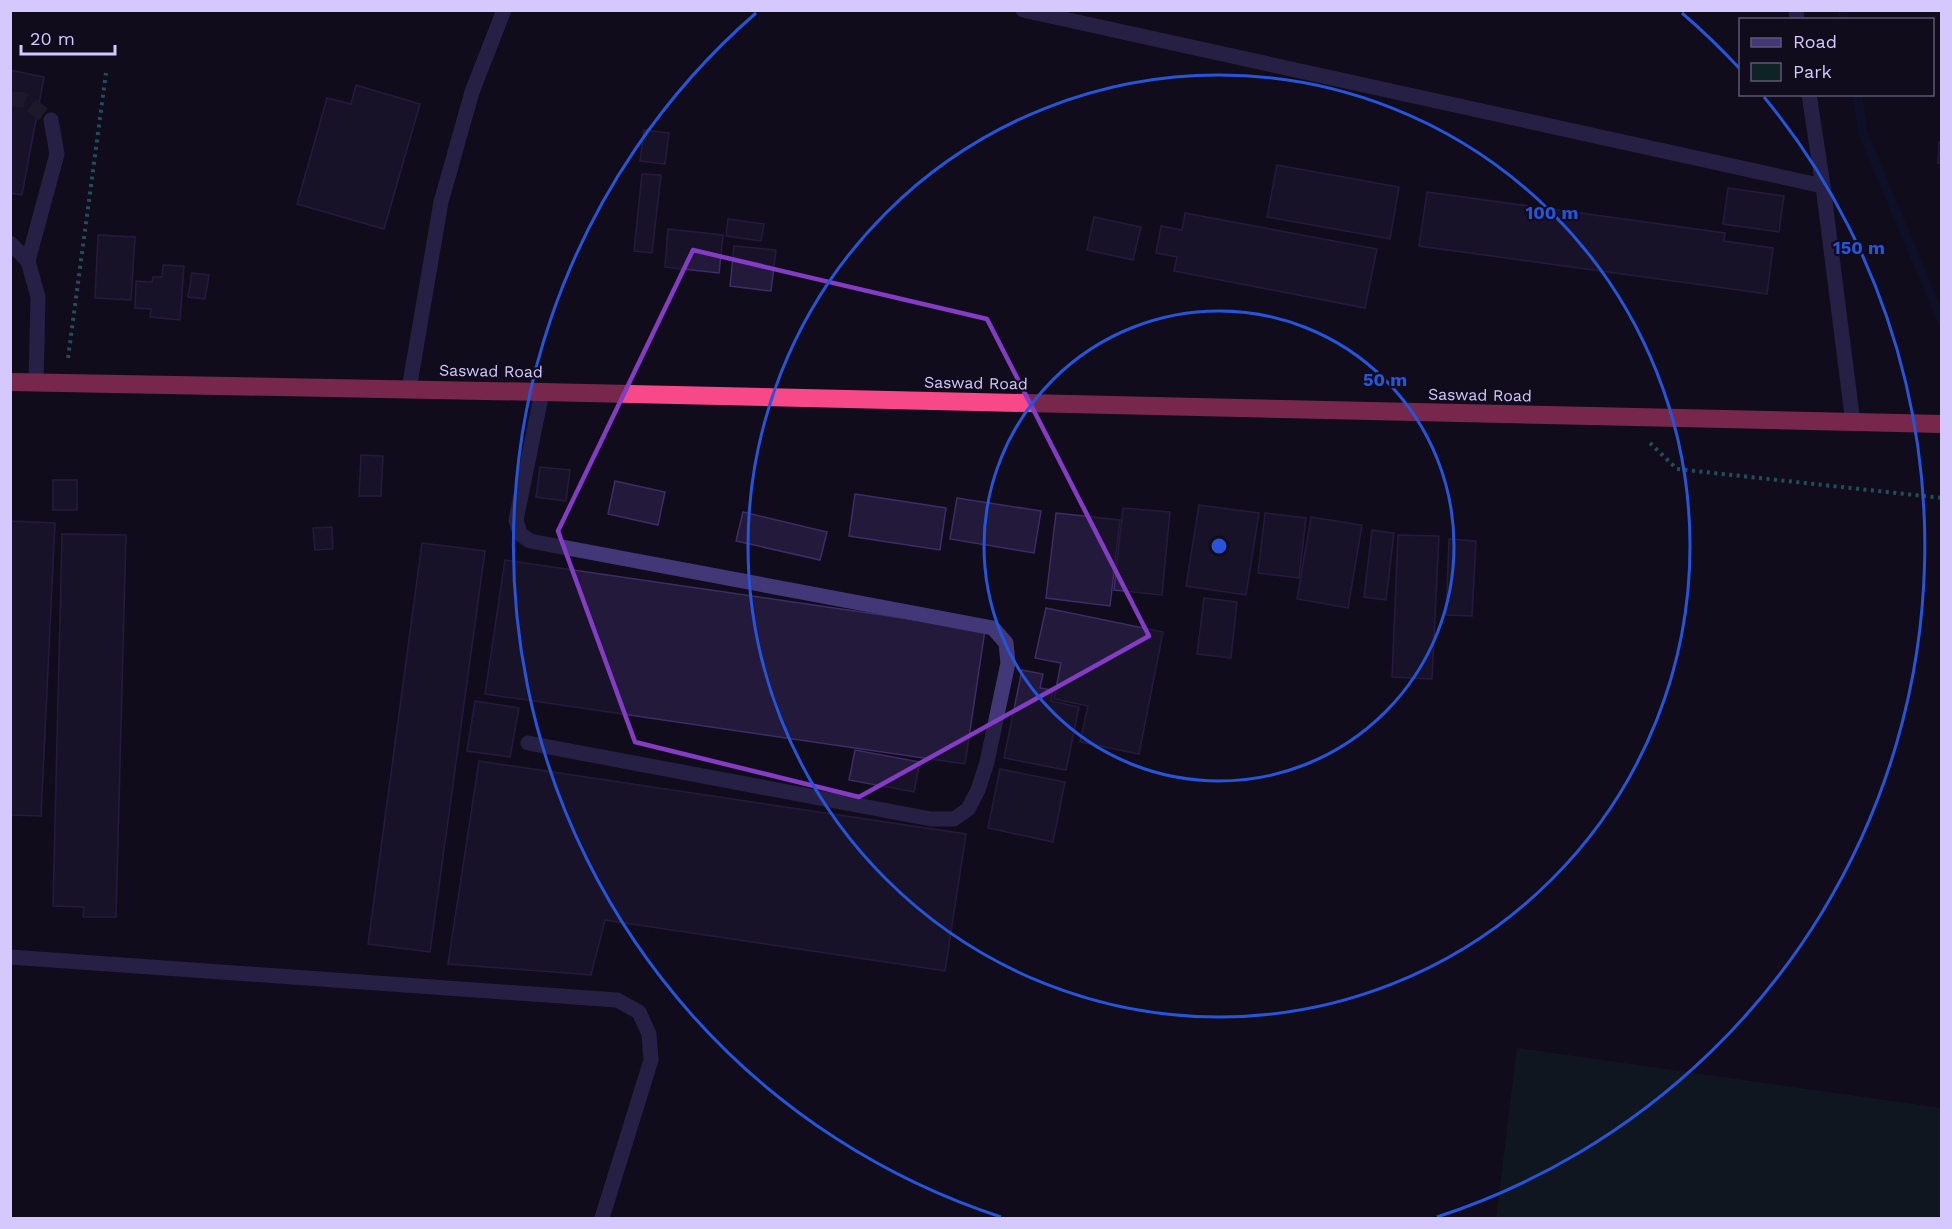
<svg xmlns="http://www.w3.org/2000/svg" width="1952" height="1229" font-family="'Work Sans',sans-serif">
<style>
.green{fill:#0f2324}
.lines{fill:none;stroke-linecap:round;stroke-linejoin:round}
.stream{stroke:#0a1535;stroke-width:9}
.building{fill:#23193b;stroke:#3e2c66;stroke-width:1.5}
.minor-tunnel{stroke:#2d283d;stroke-width:15;stroke-dasharray:15 8;stroke-linecap:butt}
.path{stroke:#31a0a7;stroke-width:4;stroke-dasharray:3 4.5;stroke-linecap:butt}
.minor{stroke:#423878;stroke-width:15}
.highway{stroke:#f74887;stroke-width:18}
.marked{fill:none;stroke:#843cc5;stroke-width:4.5;stroke-linejoin:round}
.ring{fill:none;stroke:#2654da;stroke-width:3}
.labels{text-anchor:middle;dominant-baseline:central;stroke-width:4.5;stroke-linejoin:round;paint-order:stroke}
.street-label{font-size:16px;fill:#d4c8fd;stroke:#100c1b}
.centre{fill:#2654da;stroke:#100c1b;stroke-width:3}
.ring-label{font-size:18px;text-anchor:middle;font-weight:bold;fill:#2654da;stroke:#100c1b;stroke-width:4.5;stroke-linejoin:round;paint-order:stroke}
</style>
<rect width="100%" height="100%" fill="#100c1b"/>
<polygon class="green" points="1517,1048 1941,1108 1941,1218 1496,1218"/>
<g class="lines">
<g class="stream">
<polyline points="1842,10 1844,20"/>
<polyline points="1857,94 1863,133 1942,321"/>
</g>
</g>
<g class="building">
<polygon points="10,70 44,77 22,195 10,193"/>
<polygon points="356,85 420,104 384,229 297,204 327,98 351,104"/>
<polygon points="644,130 669,133 665,164 640,161"/>
<polygon points="1939,142 1942,143 1942,163 1938,163"/>
<polygon points="1277,165 1399,187 1390,239 1267,217"/>
<polygon points="642,174 661,175 652,253 634,251"/>
<polygon points="1728,188 1784,196 1779,232 1723,224"/>
<polygon points="1427,192 1725,233 1724,241 1773,248 1767,294 1419,246"/>
<polygon points="1185,213 1377,249 1365,308 1174,271 1177,257 1156,253 1161,226 1182,230"/>
<polygon points="1094,217 1141,227 1133,260 1087,250"/>
<polygon points="728,219 764,224 761,241 726,236"/>
<polygon points="668,229 723,235 719,273 665,267"/>
<polygon points="98,235 135,237 131,300 95,298"/>
<polygon points="734,246 776,250 771,291 730,286"/>
<polygon points="163,265 184,266 180,320 150,317 151,309 135,308 136,281 152,282 153,277 162,277"/>
<polygon points="192,273 209,275 205,299 188,297"/>
<polygon points="361,455 383,456 381,496 359,496"/>
<polygon points="540,467 570,470 566,501 536,497"/>
<rect x="53" y="480" width="24" height="30"/>
<polygon points="615,481 665,492 658,525 608,514"/>
<polygon points="855,494 946,508 940,550 849,536"/>
<polygon points="957,498 1041,511 1034,553 950,539"/>
<polygon points="1199,505 1259,513 1246,595 1186,586"/>
<polygon points="1123,508 1170,512 1162,595 1114,590"/>
<polygon points="743,512 827,532 820,560 736,541"/>
<polygon points="1056,513 1120,520 1110,606 1046,598"/>
<polygon points="1265,513 1306,518 1299,578 1258,573"/>
<polygon points="1311,517 1362,525 1348,608 1297,599"/>
<polygon points="10,521 55,523 41,816 10,815"/>
<polygon points="332,527 333,549 315,550 313,528"/>
<polygon points="1372,530 1394,533 1386,600 1364,597"/>
<polygon points="62,534 126,535 116,917 83,917 84,907 53,906"/>
<polygon points="1398,535 1439,536 1432,679 1392,677"/>
<polygon points="1449,539 1476,541 1472,616 1446,615"/>
<polygon points="422,543 485,551 430,952 368,944"/>
<polygon points="505,560 985,630 965,764 485,694"/>
<polygon points="1204,598 1237,602 1231,658 1197,654"/>
<polygon points="1046,608 1163,632 1139,754 1080,742 1088,706 1054,699 1061,663 1035,658"/>
<polygon points="1022,670 1043,674 1040,688 1053,690 1051,701 1079,707 1066,770 1004,758"/>
<polygon points="475,701 519,708 510,757 467,751"/>
<polygon points="855,750 920,762 914,792 849,780"/>
<polygon points="479,761 966,834 945,971 605,920 591,975 448,964"/>
<polygon points="1000,769 1065,782 1053,842 988,828"/>
</g>
<g class="lines">
<polyline class="minor-tunnel" points="10,99 24,100 51,120"/>
<g class="path">
<polyline points="68,358 106,73"/>
<polyline points="1650,443 1677,469 1942,498"/>
</g>
<g class="minor">
<polyline points="1023,10 1823,186"/>
<polyline points="1796,10 1797,20"/>
<polyline points="1809,94 1823,186 1853,423"/>
<polyline points="10,243 28,261 38,297 36,382"/>
<polyline points="28,261 57,154 51,120"/>
<polyline points="409,389 441,202 472,92 504,10"/>
<polyline points="528,743 931,819 954,819 968,809 978,790 987,762 1008,663 1006,643 993,628 530,541 520,534 516,520 542,392"/>
<polyline points="10,957 617,1000 639,1012 649,1034 651,1060 602,1218"/>
</g>
<polyline class="highway" points="10,382 542,392 1942,424"/>
</g>
<path d="M0 0H1952V1229H0ZM693,250L987,319L1149,636L859,797L635,742L558,531Z" fill="#100c1b" fill-opacity=".55" fill-rule="evenodd"/>
<path class="marked" d="M693,250L987,319L1149,636L859,797L635,742L558,531Z"/>
<g class="ring">
<circle cx="1219" cy="546" r="235"/>
<circle cx="1219" cy="546" r="471"/>
<path d="M1001 1217A706 706 0 0 1 756 13M1682 13A706 706 0 0 1 1740 69M1764 97A706 706 0 0 1 1437 1217"/>
</g>
<g class="labels">
<g class="street-label">
<text transform="translate(491 371) rotate(1)">Saswad Road</text>
<text transform="translate(976 383) rotate(1)">Saswad Road</text>
<text transform="translate(1480 395) rotate(1)">Saswad Road</text>
</g>
</g>
<circle cx="1219" cy="546" r="9" class="centre"/>
<g class="ring-label">
<text x="1552" y="219">100 m</text>
<text x="1859" y="254">150 m</text>
<text x="1385" y="386">50 m</text>
</g>
<rect width="1952" height="1229" fill="none" stroke="#d4c8fd" stroke-width="24"/>
<rect x="1739" y="18" width="195" height="78" fill="#100c1b" stroke="#5e5775" stroke-width="1.5"/>
<rect x="1751" y="38" width="30" height="9" fill="#423878" stroke="#5e5775" stroke-width="1.5"/>
<text x="1793" y="48" font-size="18" fill="#d4c8fd">Road</text>
<rect x="1751" y="63" width="30" height="18" fill="#0f2324" stroke="#5e5775" stroke-width="1.5"/>
<text x="1793" y="78" font-size="18" fill="#d4c8fd">Park</text>
<path d="M21 45v9h94v-9" fill="none" stroke="#d4c8fd" stroke-width="3"/>
<text x="30" y="45" font-size="18" fill="#d4c8fd" stroke="#100c1b" stroke-width="4.5" paint-order="stroke">20 m</text>
</svg>
